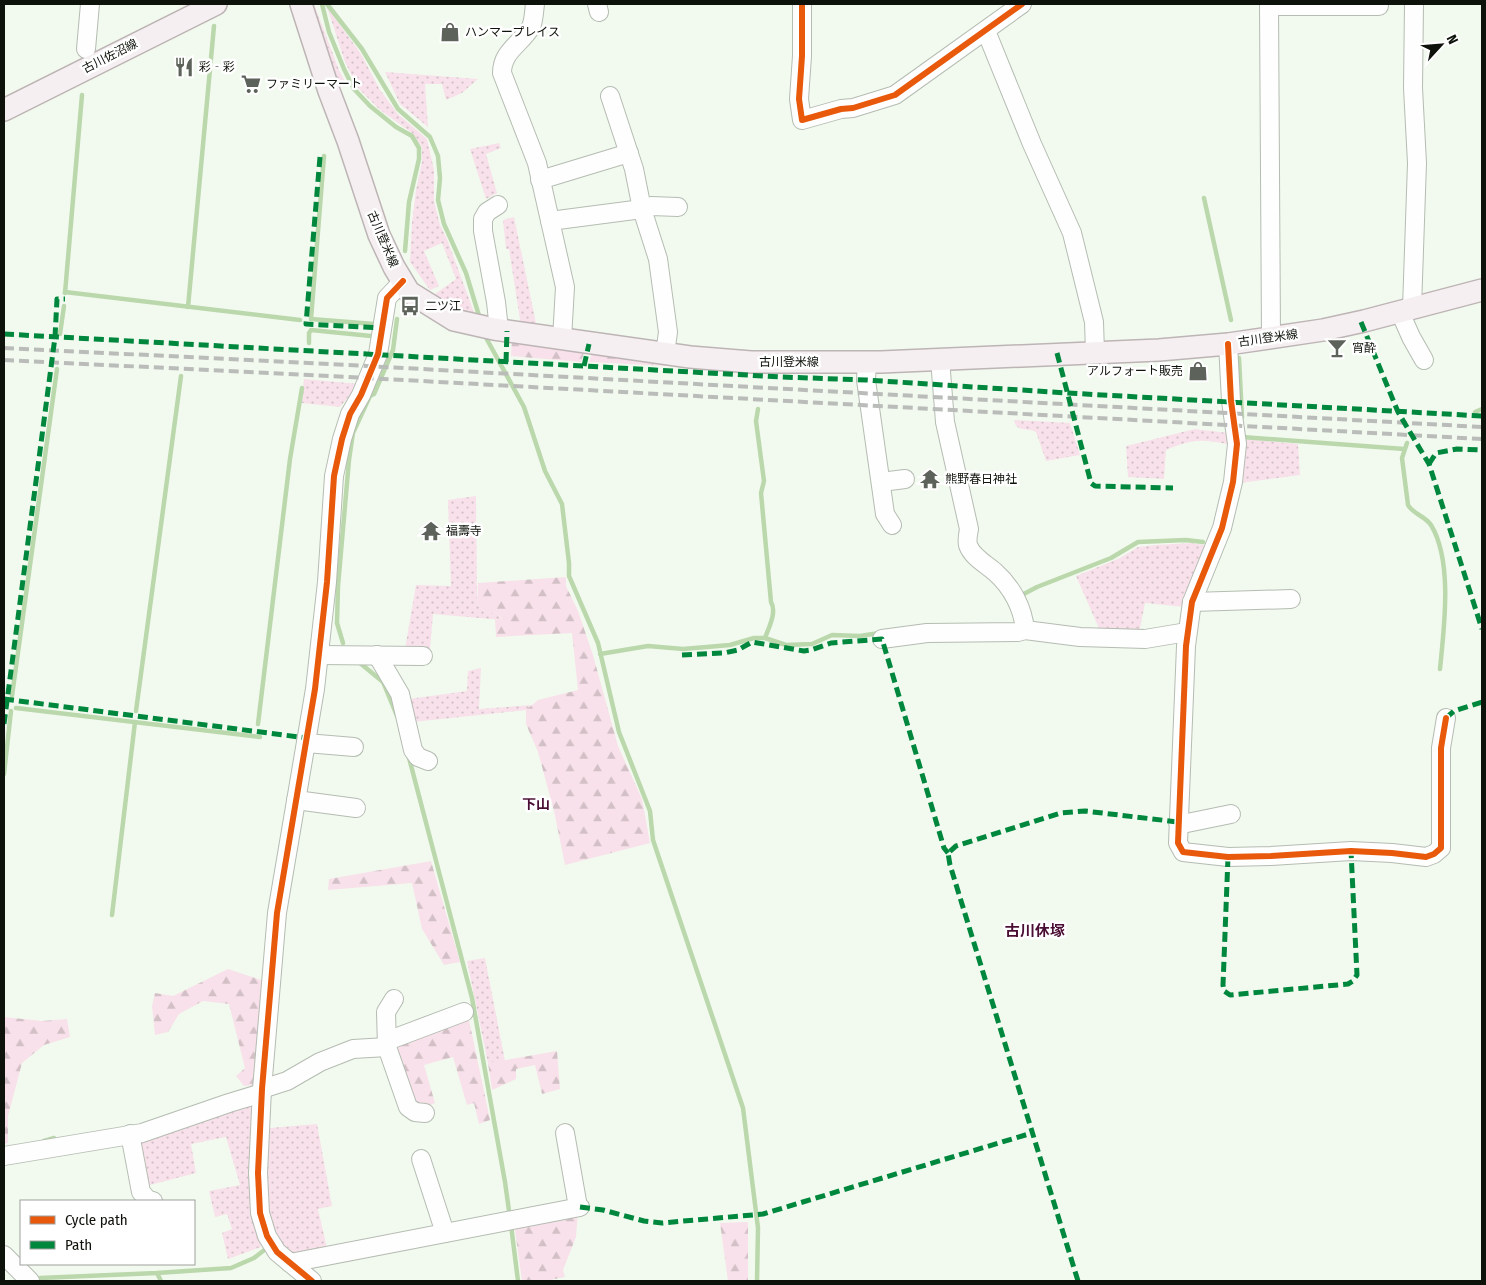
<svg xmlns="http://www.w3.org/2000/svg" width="1486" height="1285" font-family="'Fira Sans Condensed','Noto Sans JP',sans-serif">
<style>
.grass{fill:url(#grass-dots)}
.forest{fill:url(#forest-firs)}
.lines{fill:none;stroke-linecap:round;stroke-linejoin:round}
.stream{stroke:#bad8ac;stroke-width:4.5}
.minor-casing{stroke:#b5bcb2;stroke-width:20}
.major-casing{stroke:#bdb4b5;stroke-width:24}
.minor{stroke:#fdfefd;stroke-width:18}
.major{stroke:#f5eff1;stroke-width:21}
.rail{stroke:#babcb9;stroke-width:4;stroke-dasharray:10 5;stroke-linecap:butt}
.quiet{stroke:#00873e;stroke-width:5;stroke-dasharray:10 5;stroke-linecap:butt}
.cycleway-casing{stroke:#fff;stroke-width:9}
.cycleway{stroke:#e8590c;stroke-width:6}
.labels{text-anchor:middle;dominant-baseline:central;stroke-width:5;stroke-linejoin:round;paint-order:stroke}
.poi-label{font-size:12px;fill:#0d120a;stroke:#fff;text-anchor:start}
.street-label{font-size:12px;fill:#0d120a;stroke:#fff}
.neighbourhood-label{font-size:14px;font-weight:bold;fill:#4a0d33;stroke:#fff}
.quarter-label{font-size:15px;font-weight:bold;fill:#4a0d33;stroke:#fff}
</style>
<defs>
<pattern id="grass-dots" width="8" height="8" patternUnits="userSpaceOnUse" patternTransform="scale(1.25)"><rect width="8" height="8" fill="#f8e1ea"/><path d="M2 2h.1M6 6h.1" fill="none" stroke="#d3c0c7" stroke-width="1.8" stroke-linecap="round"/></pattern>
<pattern id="forest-firs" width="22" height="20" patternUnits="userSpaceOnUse" patternTransform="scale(1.25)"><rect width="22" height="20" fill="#f8e1ea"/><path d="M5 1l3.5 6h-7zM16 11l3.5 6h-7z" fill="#d3c0c7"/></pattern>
</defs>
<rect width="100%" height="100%" fill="#f2faef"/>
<g class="grass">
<polygon points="309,4 314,4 339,70 347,85 338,88"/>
<polygon points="327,7 361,54 380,90 398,114 427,139 434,170 434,201 440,225 447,239 475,315 448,304 435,294 456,279 442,243 424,251 439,286 430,290 410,262 412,223 416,190 422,162 422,147 412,133 380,110 358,88 345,62"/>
<polygon points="385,72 478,79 462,93 446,100 442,84 425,84 428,127 400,104"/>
<polygon points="499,143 501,148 486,154 497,193 486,199 470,149"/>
<polygon points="514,217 537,328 521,326 509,249 506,249 503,220"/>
<polygon points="304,379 359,384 340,407 302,403"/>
<path d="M1014,420L1070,423L1080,455L1046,461L1036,432C1027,427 1016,433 1014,420Z"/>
<path d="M1195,429L1228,433L1227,444C1198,439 1193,439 1166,450L1164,479L1128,477L1126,446Z"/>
<polygon points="1244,439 1298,444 1300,475 1240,483"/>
<polygon points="476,496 477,604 485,612 498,614 502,620 433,614 430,649 405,649 416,585 451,586 448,500"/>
<polygon points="1191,543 1210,546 1185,607 1145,603 1139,633 1101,633 1076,576 1120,558 1138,547 1156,545"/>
<polygon points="481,668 479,709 532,705 526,710 413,722 409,699 467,691 468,671"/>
<polygon points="485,958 505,1061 488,1063 467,961"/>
<polygon points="252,1102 250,1186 261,1247 228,1259 222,1233 232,1229 227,1214 215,1217 209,1191 240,1185 226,1137 191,1144 196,1173 146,1186 139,1141"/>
<path d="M317,1124L332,1206L318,1209L327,1248L296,1256C291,1252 284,1248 280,1244C259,1220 267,1157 270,1128Z"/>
</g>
<g class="forest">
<polygon points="512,337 585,349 581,362 511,356"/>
<polygon points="593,350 707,368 589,362"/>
<polygon points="566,577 566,586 578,611 593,655 618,746 642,799 650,843 565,865 554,811 538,752 526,724 526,710 538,700 578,690 572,633 496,637 495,620 502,619 498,614 485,612 477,604 478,583"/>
<polygon points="431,861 460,962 444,965 422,929 412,883 328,890 329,879"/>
<polygon points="228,969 264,981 254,1085 244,1086 236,1076 245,1068 229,1004 203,1001 179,1014 168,1032 155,1035 152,1006 155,993 173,996"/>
<polygon points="468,1015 490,1120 479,1124 474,1103 467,1105 453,1057 424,1065 435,1103 424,1108 413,1103 394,1045"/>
<polygon points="4,1017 42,1021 67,1019 70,1037 44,1045 22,1063 8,1116 8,1143 4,1144"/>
<polygon points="557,1051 560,1089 542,1094 535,1065 516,1069 516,1079 492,1090 488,1063"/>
<polygon points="578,1211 576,1237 563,1270 565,1277 545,1281 522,1281 514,1223"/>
<polygon points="748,1222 748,1281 728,1281 720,1223"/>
</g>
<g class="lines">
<g class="stream">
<polyline points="322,4 329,32 344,69 354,89 370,106 396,127 412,136 419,148 419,159 409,202 405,251"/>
<polyline points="327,4 362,49 398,109 430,137 438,156 440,178 438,200 444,224 466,273 480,319"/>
<polyline points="324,156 311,319 374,324"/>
<polyline points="1204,198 1231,320"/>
<polyline points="65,292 300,320"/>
<polyline points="65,293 82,95"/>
<polyline points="188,307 214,26"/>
<polyline points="60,334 64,306"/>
<polyline points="484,334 524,407 545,471 562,504 569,563 569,576 598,643 619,732 650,811 653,840 743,1108 758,1228 757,1281"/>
<polyline points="309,343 309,333 311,330 371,336"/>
<polyline points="1239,358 1242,417"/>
<path d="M758,409L756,421L764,481L761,493L771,602C777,612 769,627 765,638"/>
<polyline points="1475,412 1482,409"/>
<polyline points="1242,437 1404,449"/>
<path d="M1407,443L1402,458L1408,505C1413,514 1425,516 1431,525C1453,561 1444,628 1440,669"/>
<polyline points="1020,596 1037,587 1111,558 1138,542 1186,540 1203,542"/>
<polyline points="343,643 337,623 338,586 349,460 353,433 370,396 374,394 393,350 397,319"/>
<polyline points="600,654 648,646 683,649 730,645 754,638 765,638 786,645 812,644 832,635 860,636 879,633"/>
<polyline points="360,663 383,682 397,716"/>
<polyline points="12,696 57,369"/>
<polyline points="16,708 260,737"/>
<polyline points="136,711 181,376"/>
<polyline points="258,724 290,459 302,388"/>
<polyline points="408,754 472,998 505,1182 510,1218"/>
<polyline points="4,774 11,711"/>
<polyline points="112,915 135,722"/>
<polyline points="44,1141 54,1138"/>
<polyline points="511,1225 518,1281"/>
<polyline points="157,1273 161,1281"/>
<polyline points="40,1278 157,1273 231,1268 254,1258 263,1251"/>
</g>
<defs>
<g id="minor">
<path d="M535,4C534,11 534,20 531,27C521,44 502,51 502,73L537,163L565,287L562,339"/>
<polyline points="597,4 599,12"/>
<polyline points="802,4 802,56 799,99 802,120 841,109 853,108 895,95 1022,4"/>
<polyline points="1269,4 1271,338"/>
<polyline points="1269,6 1379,6"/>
<polyline points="986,31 1032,144 1072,233 1094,322 1095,352"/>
<polyline points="86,49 90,4"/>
<polyline points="610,96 634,169 642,209 658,259 668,332 665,354"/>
<polyline points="540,180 629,153"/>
<polyline points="498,205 487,212 483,219 483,231 496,302 499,330"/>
<polyline points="550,221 642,209 651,206 678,207"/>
<polyline points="1412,308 1417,163 1413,88 1414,4"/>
<polyline points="1400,312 1411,337 1424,360"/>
<polyline points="1228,344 1231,401 1237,444 1233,482 1222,528 1192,602 1186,646 1178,843 1183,852 1228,857 1271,856 1351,851 1392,853 1426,857 1434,854 1441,848 1441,748 1446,718"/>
<polyline points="867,362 866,380 885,514 892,525"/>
<polyline points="881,482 905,479"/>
<polyline points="1192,602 1291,599"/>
<polyline points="1025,630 1080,637 1145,639 1187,632"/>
<path d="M882,639L927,633L1018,632L1025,630C1023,608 1012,587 995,572C986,564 972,557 968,545C967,541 968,534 969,529L945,422L940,359"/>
<polyline points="319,655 423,656"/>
<polyline points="377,655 400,694 413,750 418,757 428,761"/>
<polyline points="306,743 354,747"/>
<polyline points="296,800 356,808"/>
<polyline points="1178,822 1187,823 1231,814"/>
<polyline points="394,999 386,1012 387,1047 408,1107 415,1112 425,1113"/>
<polyline points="387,1041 464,1012"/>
<polyline points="262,1089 287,1081 320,1062 353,1049 387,1047"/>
<polyline points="565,1133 578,1207"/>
<polyline points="130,1134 141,1192 148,1200 153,1201"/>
<polyline points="4,1156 142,1133 229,1103 262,1093"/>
<polyline points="421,1159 445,1233"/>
<polyline points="4,1255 30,1281"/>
<polyline points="290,1263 580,1207"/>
<polyline points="312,1281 277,1252 267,1236 260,1213 258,1173 262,1089 277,913 315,689 327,582 334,476 342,439 350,414 361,395 378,354 387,298 403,281"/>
</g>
<g id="major">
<polyline points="301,4 329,91 348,141 379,235 394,267 409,292 454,320 494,329 690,357 751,362 881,362 1159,350 1228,344 1323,330 1364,321 1482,290"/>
<polyline points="4,110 216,4"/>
</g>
</defs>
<use href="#minor" class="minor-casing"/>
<use href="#major" class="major-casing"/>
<use href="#minor" class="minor"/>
<use href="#major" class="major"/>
<g class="rail">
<polyline points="4,348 330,364 1482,427"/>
<polyline points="4,360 330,376 1482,439"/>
</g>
<g class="quiet">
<polyline points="320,157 306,324 382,328"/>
<polyline points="1361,322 1398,412 1429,464 1482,629"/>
<polyline points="4,334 782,377 866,380 1067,393 1482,416"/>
<polyline points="1057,353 1091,483 1095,486 1173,488"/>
<polyline points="506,362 507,331"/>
<polyline points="584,366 589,344"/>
<polyline points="1429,464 1436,453 1457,449 1482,450"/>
<polyline points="682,655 724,653 738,650 752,642 804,651 811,650 831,643 882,639 944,848 948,853"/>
<polyline points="4,699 307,738"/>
<polyline points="1446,718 1454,711 1482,702"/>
<polyline points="4,724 55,337 57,299 65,299"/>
<polyline points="1228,857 1223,985 1224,991 1230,995 1348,984 1353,981 1357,975 1351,851"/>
<polyline points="580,1207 603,1210 644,1221 662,1223 763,1214 1032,1133"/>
<polyline points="1078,1281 950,865 948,853 956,846 1061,813 1085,811 1178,822"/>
</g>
<defs>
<g id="cycleway">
<polyline points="802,4 802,56 799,99 802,120 841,109 853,108 895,95 1022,4"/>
<polyline points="1228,344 1231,401 1237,444 1233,482 1222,528 1192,602 1186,646 1178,843 1183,852 1228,857 1271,856 1351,851 1392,853 1426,857 1434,854 1441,848 1441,748 1446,718"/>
<polyline points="312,1281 277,1252 267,1236 260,1213 258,1173 262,1089 277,913 315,689 327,582 334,476 342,439 350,414 361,395 378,354 387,298 403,281"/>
</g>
</defs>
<use href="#cycleway" class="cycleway-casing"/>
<use href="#cycleway" class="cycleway"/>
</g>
<defs>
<symbol id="shop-bare" viewBox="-9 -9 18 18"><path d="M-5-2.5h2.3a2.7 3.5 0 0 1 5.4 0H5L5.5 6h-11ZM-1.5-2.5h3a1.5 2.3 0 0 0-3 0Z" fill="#5d635a" stroke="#fff" stroke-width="2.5" paint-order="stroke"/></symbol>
<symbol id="restaurant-bare" viewBox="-9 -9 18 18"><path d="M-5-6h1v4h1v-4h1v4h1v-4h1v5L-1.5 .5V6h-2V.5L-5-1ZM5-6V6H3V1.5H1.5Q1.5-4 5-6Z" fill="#5d635a" stroke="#fff" stroke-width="2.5" paint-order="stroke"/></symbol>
<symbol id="supermarket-bare" viewBox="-9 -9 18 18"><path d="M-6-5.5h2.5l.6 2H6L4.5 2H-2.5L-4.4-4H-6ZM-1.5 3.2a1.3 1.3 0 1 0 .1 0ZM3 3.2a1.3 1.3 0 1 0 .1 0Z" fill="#5d635a" stroke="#fff" stroke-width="2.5" paint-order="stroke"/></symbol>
<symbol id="bus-bare" viewBox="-9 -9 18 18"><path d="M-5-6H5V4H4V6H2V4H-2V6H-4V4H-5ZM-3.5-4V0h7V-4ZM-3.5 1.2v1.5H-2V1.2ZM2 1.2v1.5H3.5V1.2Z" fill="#5d635a" stroke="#fff" stroke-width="2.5" paint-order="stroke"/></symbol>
<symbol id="bar-bare" viewBox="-9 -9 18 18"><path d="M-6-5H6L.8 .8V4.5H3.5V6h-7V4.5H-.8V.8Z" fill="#5d635a" stroke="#fff" stroke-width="2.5" paint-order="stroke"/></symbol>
<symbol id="temple-bare" viewBox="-9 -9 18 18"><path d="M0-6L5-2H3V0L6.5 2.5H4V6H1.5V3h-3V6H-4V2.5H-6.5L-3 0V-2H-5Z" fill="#5d635a" stroke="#fff" stroke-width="2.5" paint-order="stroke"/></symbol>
</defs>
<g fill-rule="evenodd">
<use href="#shop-bare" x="436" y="18" width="28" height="28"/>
<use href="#restaurant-bare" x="170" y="53" width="28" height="28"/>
<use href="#supermarket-bare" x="237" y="70" width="28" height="28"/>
<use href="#bus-bare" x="396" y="292" width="28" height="28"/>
<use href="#bar-bare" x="1323" y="334" width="28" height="28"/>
<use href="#shop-bare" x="1184" y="357" width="28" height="28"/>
<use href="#temple-bare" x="916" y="465" width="28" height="28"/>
<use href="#temple-bare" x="417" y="517" width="28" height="28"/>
</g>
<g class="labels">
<g class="poi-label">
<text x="465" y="32">ハンマープレイス</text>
<text x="199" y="67">彩‐彩</text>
<text x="266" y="84">ファミリーマート</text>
<text x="425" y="306">二ツ江</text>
<text x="1352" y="348">宵酔</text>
<text x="1183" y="371" text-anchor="end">アルフォート販売</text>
<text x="945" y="479">熊野春日神社</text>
<text x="446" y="531">福壽寺</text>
</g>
<g class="street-label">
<text transform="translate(110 56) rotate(-27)">古川佐沼線</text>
<text transform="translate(383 239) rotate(67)">古川登米線</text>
<text transform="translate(1268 338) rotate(-8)">古川登米線</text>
<text x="789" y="362">古川登米線</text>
</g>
<g class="neighbourhood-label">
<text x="536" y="804">下山</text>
</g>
<g class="quarter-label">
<text x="1035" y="931">古川休塚</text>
</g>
</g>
<rect width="1486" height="1285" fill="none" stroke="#0d120a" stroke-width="10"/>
<rect x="20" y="1200" width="175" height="65" fill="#ffffff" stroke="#9ea09d"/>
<rect x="30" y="1216" width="25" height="8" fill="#e8590c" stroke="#9ea09d"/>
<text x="65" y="1225" font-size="15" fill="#0d120a">Cycle path</text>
<rect x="30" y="1241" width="25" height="8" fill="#00873e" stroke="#9ea09d"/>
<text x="65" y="1250" font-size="15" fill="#0d120a">Path</text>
<g transform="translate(1441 45) rotate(64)" stroke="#ffffff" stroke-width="4" paint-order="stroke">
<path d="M0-4L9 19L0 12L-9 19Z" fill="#0d120a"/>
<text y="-8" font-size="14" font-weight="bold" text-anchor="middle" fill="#0d120a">N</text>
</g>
</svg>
